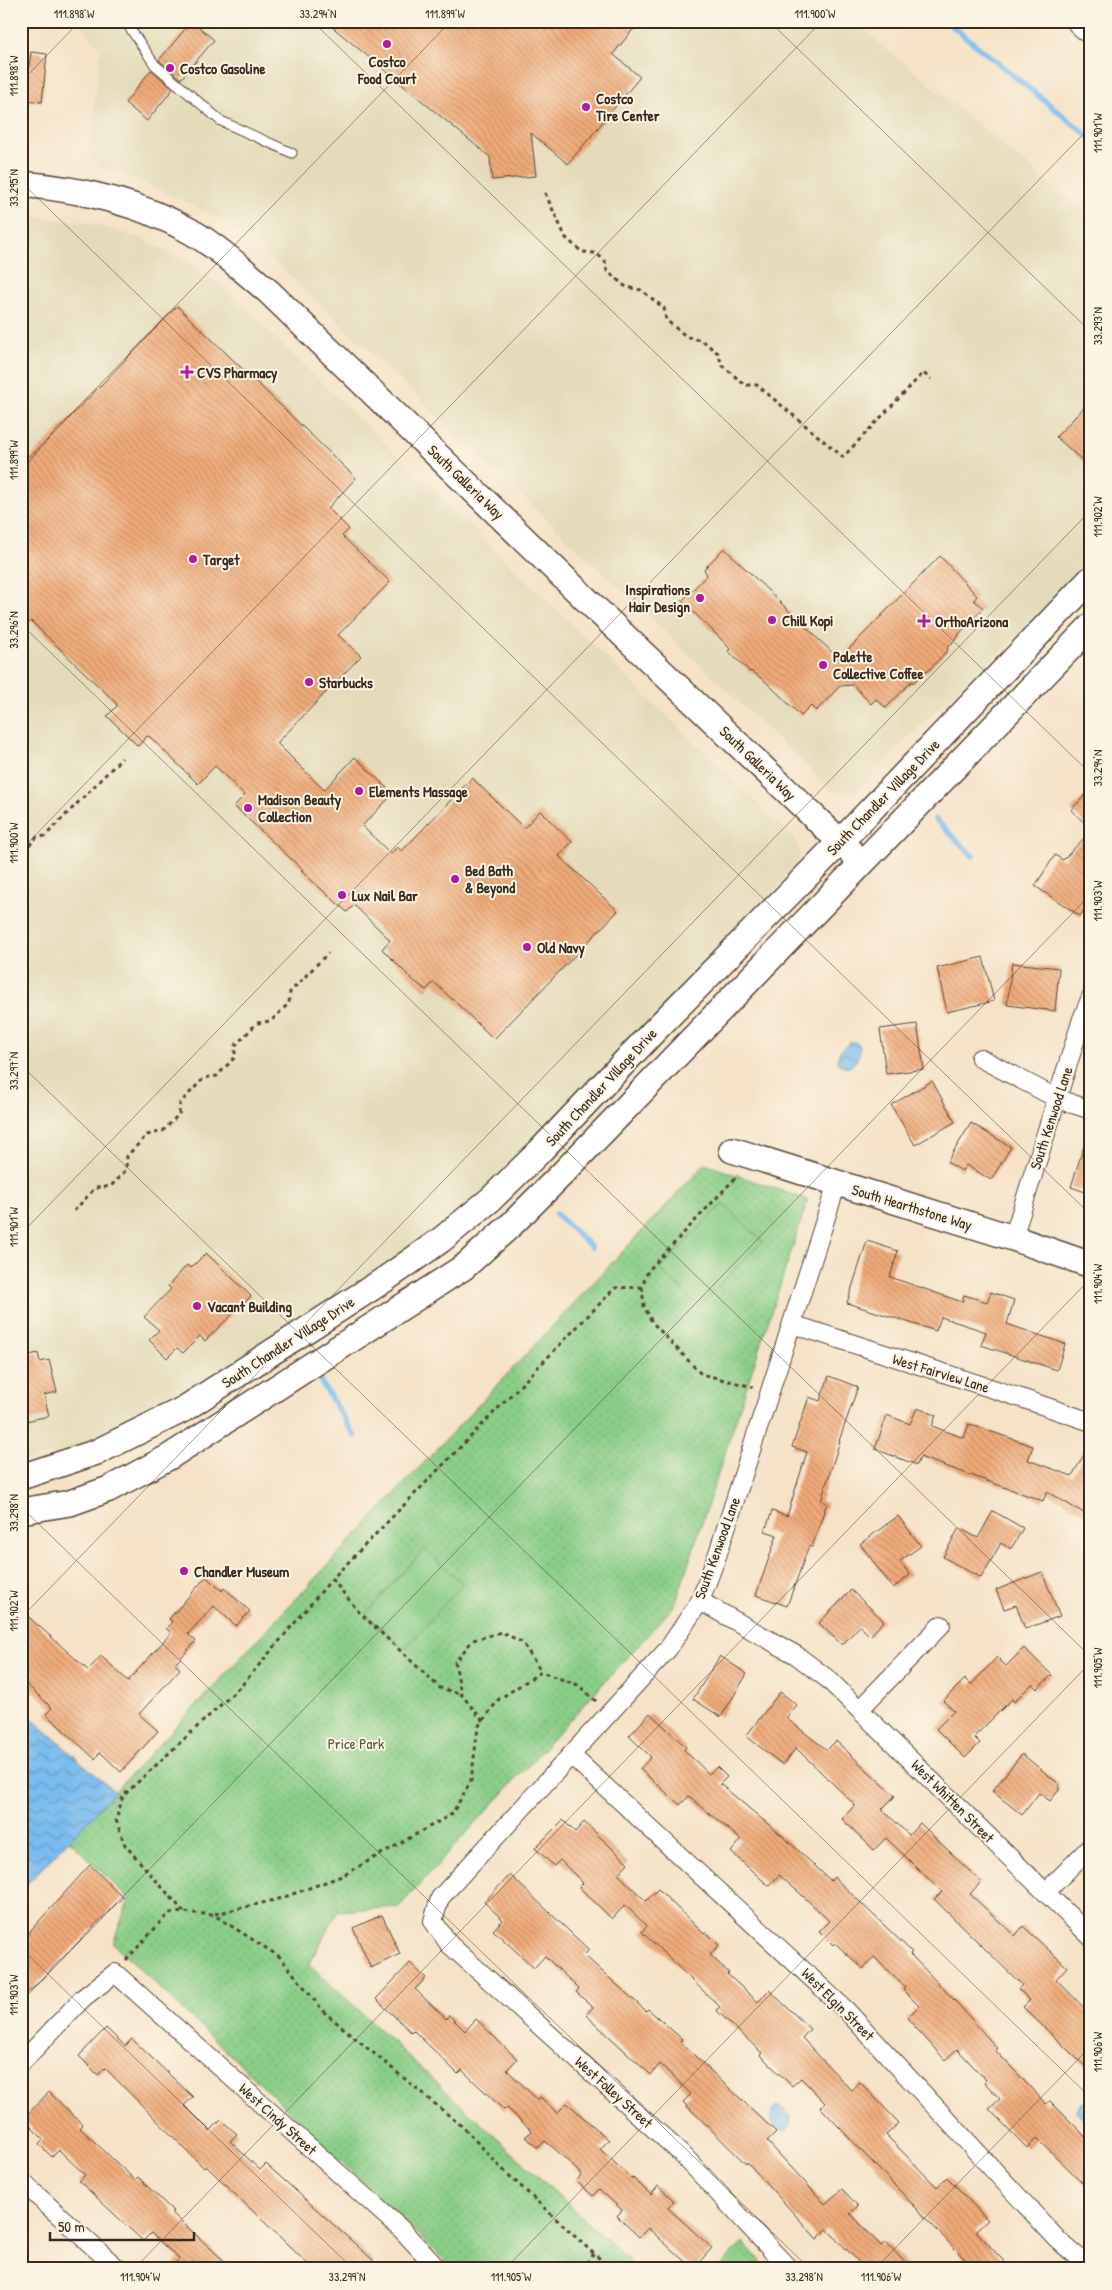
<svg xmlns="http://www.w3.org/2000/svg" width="1112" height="2290" font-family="'Patrick Hand',sans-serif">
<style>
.built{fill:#e4dbba}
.park{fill:url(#park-dots);stroke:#627c52}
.pitch{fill:#89cd87;stroke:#627c52}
.water{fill:url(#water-waves);stroke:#5a7386}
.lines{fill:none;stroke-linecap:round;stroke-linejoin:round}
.stream{stroke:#79bcef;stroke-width:5.5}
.building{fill:url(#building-back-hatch)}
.lane-casing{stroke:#574637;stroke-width:11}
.street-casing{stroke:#574637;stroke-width:20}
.secondary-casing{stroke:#574637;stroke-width:28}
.highway-casing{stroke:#574637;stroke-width:30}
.path{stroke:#574637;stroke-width:3;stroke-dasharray:4 4;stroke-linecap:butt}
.lane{stroke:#fff;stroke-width:9}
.street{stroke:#fff;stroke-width:18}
.secondary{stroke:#fff;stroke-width:25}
.highway{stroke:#fff;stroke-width:28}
.ticks{fill:none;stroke:#3b2a1e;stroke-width:1;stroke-opacity:0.45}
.poi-dot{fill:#b5179e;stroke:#fcf5e5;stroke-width:2}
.labels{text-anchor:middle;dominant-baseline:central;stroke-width:4;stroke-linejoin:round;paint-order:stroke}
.poi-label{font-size:15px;font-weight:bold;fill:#3b2a1e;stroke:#fcf5e5;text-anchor:start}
.street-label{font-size:15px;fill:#3b2a1e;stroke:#fcf5e5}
.park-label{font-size:15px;fill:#525b3e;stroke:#fcf5e5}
.neatline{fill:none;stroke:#3b2a1e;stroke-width:2}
.ticks-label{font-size:12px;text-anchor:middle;fill:#3b2a1e}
</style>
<defs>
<pattern id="park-dots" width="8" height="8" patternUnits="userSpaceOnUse" patternTransform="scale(1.25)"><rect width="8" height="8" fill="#89cd87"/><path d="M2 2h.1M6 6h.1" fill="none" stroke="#77b074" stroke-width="1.8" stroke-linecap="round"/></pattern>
<pattern id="water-waves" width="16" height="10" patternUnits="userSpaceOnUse" patternTransform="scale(1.25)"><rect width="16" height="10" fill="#79bcef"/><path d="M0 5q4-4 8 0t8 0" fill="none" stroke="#6499c1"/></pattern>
<pattern id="building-back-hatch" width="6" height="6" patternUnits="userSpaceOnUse" patternTransform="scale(1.25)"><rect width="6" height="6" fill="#f0ab79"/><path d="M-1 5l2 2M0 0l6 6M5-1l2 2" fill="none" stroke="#c48b63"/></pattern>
</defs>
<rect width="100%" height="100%" fill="#fcf5e5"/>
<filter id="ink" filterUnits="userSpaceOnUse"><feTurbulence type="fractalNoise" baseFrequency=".02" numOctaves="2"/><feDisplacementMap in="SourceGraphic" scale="10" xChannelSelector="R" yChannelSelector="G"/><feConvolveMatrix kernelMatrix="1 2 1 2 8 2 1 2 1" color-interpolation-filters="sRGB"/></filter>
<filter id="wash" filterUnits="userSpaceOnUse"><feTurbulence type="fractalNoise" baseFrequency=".0096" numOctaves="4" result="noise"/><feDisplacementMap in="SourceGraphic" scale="20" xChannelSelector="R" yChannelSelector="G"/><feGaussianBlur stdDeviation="1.12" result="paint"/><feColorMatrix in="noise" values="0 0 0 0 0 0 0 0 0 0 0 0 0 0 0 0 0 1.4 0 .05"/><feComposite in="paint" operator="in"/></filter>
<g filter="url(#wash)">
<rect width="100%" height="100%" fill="#f5e2c7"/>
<g class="built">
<polygon points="78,21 853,21 1091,218 1091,560 1005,647 923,723 856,791 845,795 834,792 267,254 226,223 189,203 130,177 102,168 93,160 89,148 101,49"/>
<polygon points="21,215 91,223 144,240 193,264 227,291 793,838 798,846 800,858 781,884 551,1123 467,1207 412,1248 331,1299 246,1356 185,1393 107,1433 55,1454 21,1461"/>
</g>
<g class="park">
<polygon points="705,1164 808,1200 675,1605 399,1907 338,1911 309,1964 638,2269 454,2269 113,1943 129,1899 69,1840"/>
<polygon points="743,2242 767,2269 719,2269"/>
</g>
<g class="pitch">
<polygon points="723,1204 762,1241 699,1306 660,1269"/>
<polygon points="424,1549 463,1584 404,1649 366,1614"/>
</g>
<g class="water">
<path d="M850,1042H856L860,1046C860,1056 856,1064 847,1068L839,1064L837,1060L840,1051Z"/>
<polygon points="21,1709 115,1792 21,1890"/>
<polygon points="1081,2103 1086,2103 1091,2109 1091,2128 1089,2129 1084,2127 1083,2119 1076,2112"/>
<polygon points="778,2105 791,2116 791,2126 787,2131 781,2130 770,2121 773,2109"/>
</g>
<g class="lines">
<g class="stream">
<polyline points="946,21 1091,138"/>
<polyline points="935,819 973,856"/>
<polyline points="556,1214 591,1247"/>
<polyline points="319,1379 355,1436"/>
</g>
</g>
<g id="blocks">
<g class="building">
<polygon points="192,21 214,40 181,79 159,60"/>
<polygon points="325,21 640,21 613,54 640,77 568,164 531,133 536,176 492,180 490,157"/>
<polygon points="31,52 47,54 42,102 24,100"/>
<polygon points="151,70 173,89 147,121 125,103"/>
<polygon points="177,306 356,478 328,508 349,529 342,536 390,582 338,635 361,656 277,743 324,790 355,757 393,794 362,826 391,854 397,847 402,851 472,778 524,828 540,811 572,842 559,856 618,911 494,1039 434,982 426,990 414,981 382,949 390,940 354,905 347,912 301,871 303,870 234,806 245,795 215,766 198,784 150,737 147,736 138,746 107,716 117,706 116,703 31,621 29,623 21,615 21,468"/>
<polygon points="1091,400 1091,468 1056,437"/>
<polygon points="724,548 839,659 940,556 977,596 974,600 983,608 958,635 959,636 947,648 948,650 927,672 926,670 913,683 912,681 886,708 876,699 871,704 853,685 840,686 816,711 811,706 801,716 765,681 751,671 750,672 728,651 730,649 718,636 682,601 707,575 704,569"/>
<polygon points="1091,789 1091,829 1071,810"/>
<polygon points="1091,831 1091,900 1080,916 1035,886 1055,855 1063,860"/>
<polygon points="983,957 994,1001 947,1012 937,968"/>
<polygon points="1012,963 1059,968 1055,1011 1007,1005"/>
<polygon points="917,1024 924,1069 886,1074 880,1029"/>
<polygon points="932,1081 955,1122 915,1145 891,1105"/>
<polygon points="971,1123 1011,1147 991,1180 966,1165 962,1171 947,1162"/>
<polygon points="1087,1136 1091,1137 1091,1194 1071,1187"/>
<polygon points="867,1241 898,1251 890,1277 962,1302 964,1295 987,1302 991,1292 1014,1300 1007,1324 1065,1344 1057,1370 981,1345 986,1332 941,1317 936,1331 847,1303"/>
<polygon points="206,1253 251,1296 205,1341 200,1336 183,1353 177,1348 167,1358 149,1340 159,1330 144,1317 171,1289 168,1286 187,1265 191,1268"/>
<polygon points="38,1353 40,1362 49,1360 57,1392 44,1395 49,1416 21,1422 21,1357"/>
<polygon points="829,1376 858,1387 839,1441 840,1441 821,1501 827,1503 812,1547 809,1546 787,1606 756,1595 777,1535 765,1531 772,1511 787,1516 807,1452 792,1447 809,1397 820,1401"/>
<polygon points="917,1408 936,1415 932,1426 964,1438 969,1424 1033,1446 1028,1460 1072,1476 1091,1442 1091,1517 1047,1492 1043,1501 920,1457 917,1465 875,1449 887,1415 910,1424"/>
<polygon points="993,1511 1023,1528 1011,1549 1001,1543 981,1578 943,1557 959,1528 978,1538"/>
<polygon points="898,1516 921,1546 900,1561 910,1575 893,1588 860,1544"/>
<polygon points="1042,1572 1060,1616 1025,1629 1016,1605 1004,1609 996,1590"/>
<polygon points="206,1577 222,1591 224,1588 250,1611 236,1626 214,1606 188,1634 196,1641 175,1664 180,1669 139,1714 158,1731 121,1772 100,1752 95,1759 46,1714 52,1708 21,1679 21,1610 88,1670 101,1656 128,1681 171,1633 166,1628 172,1622 169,1619"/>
<polygon points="851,1590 884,1621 870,1636 860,1626 842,1645 819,1623"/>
<polygon points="1024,1648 1052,1675 1037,1689 1032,1684 1014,1702 1012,1699 974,1737 980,1743 965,1758 936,1729 954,1711 943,1701 965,1679 971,1685 997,1657 1006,1666"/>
<polygon points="720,1656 747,1674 721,1717 693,1699"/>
<polygon points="780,1692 797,1705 786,1718 827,1750 836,1741 895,1796 882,1809 909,1835 920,1823 981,1882 970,1894 1015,1936 1023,1926 1067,1967 1056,1979 1091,2015 1091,2072 1023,2007 1030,2000 1018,1989 1022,1985 934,1899 942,1892 886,1838 874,1850 842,1819 855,1805 796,1748 783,1765 746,1736"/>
<polygon points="650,1713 686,1747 684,1750 709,1774 717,1767 727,1777 720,1784 787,1840 831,1881 834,1877 912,1952 910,1954 955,2001 997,2048 995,2050 1046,2104 1050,2101 1081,2132 1091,2144 1091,2191 1037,2138 1027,2148 989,2109 1000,2099 984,2082 986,2080 957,2049 945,2060 907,2018 919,2006 903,1990 905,1987 874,1957 863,1969 835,1943 833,1945 819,1931 829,1921 802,1895 779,1875 769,1886 731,1852 741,1840 689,1796 680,1805 640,1769 651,1757 629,1736"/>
<polygon points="1022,1754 1059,1784 1059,1790 1050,1801 1039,1793 1022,1815 992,1791"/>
<polygon points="563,1820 575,1832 584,1822 628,1863 618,1874 646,1901 658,1889 704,1934 706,1932 719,1945 710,1955 729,1973 727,1974 758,2002 769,1990 810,2029 802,2038 851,2090 860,2082 899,2123 886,2135 937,2187 947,2177 988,2220 976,2231 1011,2269 974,2269 820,2107 825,2103 801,2078 792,2086 760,2055 762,2053 716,2010 720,2007 642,1932 647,1926 625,1905 612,1919 579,1887 583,1883 560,1860 554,1866 535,1848"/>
<polygon points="90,1865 123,1897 21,2000 21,1941"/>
<polygon points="510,1875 589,1950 584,1955 646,2011 648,2009 682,2039 680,2042 776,2132 767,2141 825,2204 842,2189 858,2206 850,2213 881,2246 886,2242 911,2269 865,2269 827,2229 817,2239 747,2162 746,2164 683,2102 691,2094 660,2064 651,2075 586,2015 593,2007 576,1992 579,1989 545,1956 534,1968 493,1930 503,1920 484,1902"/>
<polygon points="382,1915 400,1954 371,1968 353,1928"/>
<polygon points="410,1963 426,1978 415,1989 446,2019 449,2015 465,2031 476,2019 517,2059 507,2070 538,2100 540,2097 557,2113 567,2103 609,2140 600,2149 632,2179 633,2178 651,2195 658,2186 674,2201 668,2208 712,2248 693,2269 648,2228 639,2237 617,2216 622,2210 599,2189 593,2196 576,2181 582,2175 555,2149 545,2141 538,2148 525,2137 532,2131 507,2108 504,2110 462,2070 458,2074 413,2030 411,2032 376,1999"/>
<polygon points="106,2028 125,2046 132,2039 193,2097 184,2105 210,2131 221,2120 237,2134 230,2141 260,2170 266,2164 374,2261 367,2269 313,2269 206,2166 204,2168 105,2068 98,2075 79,2056"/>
<polygon points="49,2092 83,2125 80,2128 135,2180 138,2177 173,2211 171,2212 233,2269 170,2269 179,2259 151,2233 143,2241 79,2181 85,2175 59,2150 52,2157 39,2144 43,2139 23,2119"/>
</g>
</g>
</g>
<g filter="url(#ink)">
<use href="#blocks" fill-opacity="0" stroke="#574637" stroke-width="1"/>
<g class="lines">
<defs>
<polyline id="lane" points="125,21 155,65 221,121 292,153"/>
<g id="street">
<polyline points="980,1058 1058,1099 1091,1110"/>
<polyline points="1013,1238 1082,1019 1091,997"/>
<polyline points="792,1324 1021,1398 1091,1422"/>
<polyline points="700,1601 796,1655 829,1680 1091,1937"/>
<polyline points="860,1709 941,1625"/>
<polyline points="571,1755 847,2011 1058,2240 1091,2268"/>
<polyline points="1046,1892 1091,1846"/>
<polyline points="21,2063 83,1998 115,1973 402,2230 438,2269"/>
<polyline points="21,2181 118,2269"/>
<polyline points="789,2269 682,2154 449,1944 433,1921 440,1898 668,1649 700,1601 718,1553 837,1183"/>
</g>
<g id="secondary">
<path d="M21,184C80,189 138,202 190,231C218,247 244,271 269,292L594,607L852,853"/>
<polyline points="732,1150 1013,1238 1091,1265"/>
<polyline points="21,1477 97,1452 184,1409 384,1280 441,1240 491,1199 539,1152 654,1031 841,841 1091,579"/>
<polyline points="21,1511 70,1503 109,1489 169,1457 464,1267 512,1224 562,1174 1091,626"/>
</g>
<polyline id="highway" points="1081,21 1091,30"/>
</defs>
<use href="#lane" class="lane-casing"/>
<use href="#street" class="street-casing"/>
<use href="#secondary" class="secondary-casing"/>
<use href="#highway" class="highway-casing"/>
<g class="path">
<polyline points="545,193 566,238 582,252 596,253 605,261 607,271 626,287 641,290 664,308 666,320 687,337 701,340 718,353 722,365 745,385 757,385 843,457 923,373 931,379"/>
<polyline points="21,858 21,854 37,837 45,836 122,758"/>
<polyline points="74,1211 95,1188 111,1186 126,1170 127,1156 147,1135 163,1131 179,1114 180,1103 204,1078 217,1076 235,1057 235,1046 257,1023 271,1021 289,1003 290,992 328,953"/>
<polyline points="642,1287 644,1306 652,1322 701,1374 753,1387"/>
<polyline points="332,1579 359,1612 440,1688 461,1694"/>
<polyline points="483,1721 461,1694 455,1662 473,1640 502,1632 523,1643 541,1672"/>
<polyline points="184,1912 125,1845 116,1820 123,1796 242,1685 332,1579 615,1288 642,1287 648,1271 738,1175"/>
<polyline points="215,1914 279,1899 342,1876 452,1814 471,1781 478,1727 499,1699 541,1672 578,1685 597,1702"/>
<polyline points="126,1960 169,1913 184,1912 214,1915 280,1957 324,2012 464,2128 500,2167 594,2254 613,2269"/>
<polyline points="581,2269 594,2254"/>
</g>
<use href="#lane" class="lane"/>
<use href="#street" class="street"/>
<use href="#secondary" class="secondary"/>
<use href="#highway" class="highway"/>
</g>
</g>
<path class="ticks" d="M312,21L1091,774M769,21L1091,332M21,82L80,21M21,182L1091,1215M21,466L451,21M21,624L1091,1657M21,850L822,21M21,1065L1091,2098M21,1234L1091,126M21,1507L810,2269M21,1618L1091,510M21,1948L353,2269M21,2002L1091,894M134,2269L1091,1278M505,2269L1091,1662M875,2269L1091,2046"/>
<g class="poi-dot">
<circle cx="387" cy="44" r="5"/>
<circle cx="170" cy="68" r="5"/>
<circle cx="586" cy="107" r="5"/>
<path d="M184.5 364.5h5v5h5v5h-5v5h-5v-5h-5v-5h5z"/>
<circle cx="193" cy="559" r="5"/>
<circle cx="700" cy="598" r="5"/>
<circle cx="772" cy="620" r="5"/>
<path d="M921.5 613.5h5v5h5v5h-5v5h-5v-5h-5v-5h5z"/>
<circle cx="823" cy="665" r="5"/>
<circle cx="309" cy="682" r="5"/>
<circle cx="359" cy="791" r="5"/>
<circle cx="248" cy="808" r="5"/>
<circle cx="455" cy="879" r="5"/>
<circle cx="342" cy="895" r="5"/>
<circle cx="527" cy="947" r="5"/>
<circle cx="197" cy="1306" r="5"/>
<circle cx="184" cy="1571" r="5"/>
</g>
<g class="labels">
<g class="poi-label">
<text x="387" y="61" text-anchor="middle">Costco<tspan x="387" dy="17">Food Court</tspan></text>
<text x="180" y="68">Costco Gasoline</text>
<text x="596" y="98">Costco<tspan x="596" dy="17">Tire Center</tspan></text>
<text x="197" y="372">CVS Pharmacy</text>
<text x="203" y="559">Target</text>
<text x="690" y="589" text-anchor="end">Inspirations<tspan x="690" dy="17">Hair Design</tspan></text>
<text x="782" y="620">Chill Kopi</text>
<text x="935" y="621">OrthoArizona</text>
<text x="833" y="656">Palette<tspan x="833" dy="17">Collective Coffee</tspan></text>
<text x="319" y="682">Starbucks</text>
<text x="369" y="791">Elements Massage</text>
<text x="258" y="799">Madison Beauty<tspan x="258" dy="17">Collection</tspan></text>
<text x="465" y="870">Bed Bath<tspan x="465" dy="17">&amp; Beyond</tspan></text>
<text x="352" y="895">Lux Nail Bar</text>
<text x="537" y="947">Old Navy</text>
<text x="207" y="1306">Vacant Building</text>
<text x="194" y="1571">Chandler Museum</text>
</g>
<g class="street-label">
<text transform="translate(466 482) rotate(44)">South Galleria Way</text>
<text transform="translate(758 763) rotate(44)">South Galleria Way</text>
<text transform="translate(883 797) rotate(-46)">South Chandler Village Drive</text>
<text transform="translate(601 1087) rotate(-47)">South Chandler Village Drive</text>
<text transform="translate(1051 1118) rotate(-72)">South Kenwood Lane</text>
<text transform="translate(912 1207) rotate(17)">South Hearthstone Way</text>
<text transform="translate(288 1342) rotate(-33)">South Chandler Village Drive</text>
<text transform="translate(941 1373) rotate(17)">West Fairview Lane</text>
<text transform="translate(717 1548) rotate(-70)">South Kenwood Lane</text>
<text transform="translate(953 1801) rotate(45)">West Whitten Street</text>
<text transform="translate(838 2004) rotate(45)">West Elgin Street</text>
<text transform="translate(614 2092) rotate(42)">West Folley Street</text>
<text transform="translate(278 2119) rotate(42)">West Cindy Street</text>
</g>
<g class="park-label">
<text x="356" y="1743">Price Park</text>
</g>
</g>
<rect width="1112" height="2290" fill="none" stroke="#fcf5e5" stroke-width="55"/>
<path d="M50 2232v8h144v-8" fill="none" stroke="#3b2a1e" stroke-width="2.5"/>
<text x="58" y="2232" font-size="15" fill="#3b2a1e" stroke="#fcf5e5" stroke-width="4" paint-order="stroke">50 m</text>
<rect x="28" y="28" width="1056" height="2234" class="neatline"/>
<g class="ticks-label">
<text x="74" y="18">111.898°W</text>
<text x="318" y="18">33.294°N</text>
<text x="445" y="18">111.899°W</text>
<text x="815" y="18">111.900°W</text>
<text transform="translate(14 76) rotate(-90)" y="4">111.898°W</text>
<text transform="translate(1098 133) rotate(-90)" y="4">111.901°W</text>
<text transform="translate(14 188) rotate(-90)" y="4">33.295°N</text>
<text transform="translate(1098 326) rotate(-90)" y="4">33.293°N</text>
<text transform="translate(14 460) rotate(-90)" y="4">111.899°W</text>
<text transform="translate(1098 517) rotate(-90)" y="4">111.902°W</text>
<text transform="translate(14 630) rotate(-90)" y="4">33.296°N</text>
<text transform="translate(1098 768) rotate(-90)" y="4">33.294°N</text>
<text transform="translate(14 843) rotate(-90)" y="4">111.900°W</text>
<text transform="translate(1098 901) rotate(-90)" y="4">111.903°W</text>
<text transform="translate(14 1071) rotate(-90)" y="4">33.297°N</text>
<text transform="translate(14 1227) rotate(-90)" y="4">111.901°W</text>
<text transform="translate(1098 1284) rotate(-90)" y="4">111.904°W</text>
<text transform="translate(14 1513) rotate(-90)" y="4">33.298°N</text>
<text transform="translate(14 1611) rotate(-90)" y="4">111.902°W</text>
<text transform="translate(1098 1668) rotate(-90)" y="4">111.905°W</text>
<text transform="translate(14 1995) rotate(-90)" y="4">111.903°W</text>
<text transform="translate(1098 2052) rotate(-90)" y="4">111.906°W</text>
<text x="140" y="2281">111.904°W</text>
<text x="347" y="2281">33.299°N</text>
<text x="511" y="2281">111.905°W</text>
<text x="804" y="2281">33.298°N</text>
<text x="881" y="2281">111.906°W</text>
</g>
</svg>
